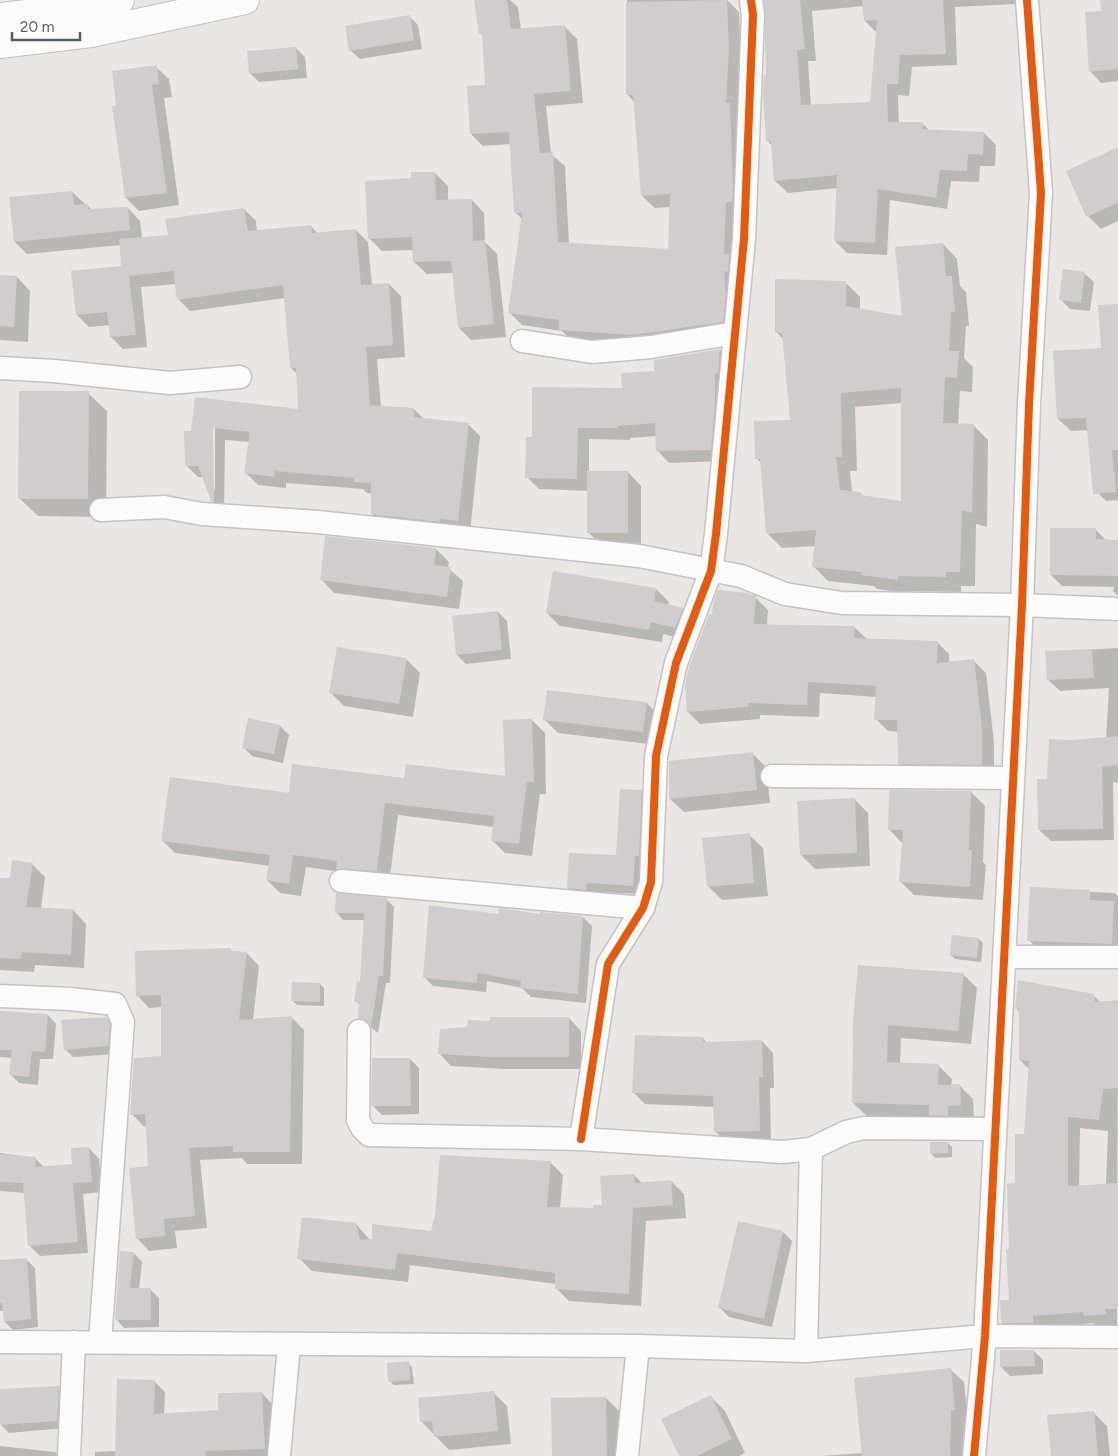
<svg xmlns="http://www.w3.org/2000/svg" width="1118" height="1456" font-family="Figtree,sans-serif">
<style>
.shadow{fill:#0003;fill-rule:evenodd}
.building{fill:#d0cdcc;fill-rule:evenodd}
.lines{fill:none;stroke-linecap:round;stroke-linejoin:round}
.street-casing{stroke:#c5c4c4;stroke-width:25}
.secondary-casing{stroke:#c3c3c3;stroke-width:30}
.street{stroke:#fcfbfb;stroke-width:22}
.secondary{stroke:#fcfbfb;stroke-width:28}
.cycleway-casing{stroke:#fff;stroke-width:11}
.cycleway{stroke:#e8590c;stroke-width:8}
</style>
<rect width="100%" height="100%" fill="#e9e6e3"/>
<g class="shadow">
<polygon points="475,0 510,0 518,7 521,30 564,26 577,39 583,103 546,106 551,154 565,166 569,244 670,250 671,207 655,208 642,196 635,103 627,94 627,0 727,0 739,12 741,62 735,334 646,347 573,342 562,331 522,325 510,313 523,220 516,213 511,144 483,146 471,134 487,86 484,37 480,33"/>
<path d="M781,0H1016V4L955,7L957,65L912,67L909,96L898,95L899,123H922L929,130L984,133L996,145L995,166H980L979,182L951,181L947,209L890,200L887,255L847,253L835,241L838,188L788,193L775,181L772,146L768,141V76ZM864,6L865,21L877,33L872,103L811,106L808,61H816L812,11Z"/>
<polygon points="1101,0 1118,0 1118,81 1101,83 1090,71 1102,12"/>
<polygon points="409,16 418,25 422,49 360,59 350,50"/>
<polygon points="296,48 305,57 307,78 259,82 250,73"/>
<polygon points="156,67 169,79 172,97 164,98 179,205 139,211 126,198 118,106"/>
<polygon points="1118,148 1118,221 1101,229 1088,216"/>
<polygon points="435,173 448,186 448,201 472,200 484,213 485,242 497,254 506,337 471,340 459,328 453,273 427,274 414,262 414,250 382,251 370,239 412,179"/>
<path d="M72,192L92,210L128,208L140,221L142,238L169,236L167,220L244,209L256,221L257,232L311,226L318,234L356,230L368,242L372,285L389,284L401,296L405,357L377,359L381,407L414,409L424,419L468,424L480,436L470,533L452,530V533L384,526L372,514V494L367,493L363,489L286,483V488L258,485L246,473L250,442L225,440L224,513L212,501L204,477H198L186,465V432H192L196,398L300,411L297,374L291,368L285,298L190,311L178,299L176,284L141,287L147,347L123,349L111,337L110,325L89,327L77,315L73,272L123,267L121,245L27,254L15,242L10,198ZM212,422H215V490L213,487Z"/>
<path d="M943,244L957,259L960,286L966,292L969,326H966L964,358L973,367L972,392L960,391L958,425H973L988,440L987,527L976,524L975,586H961V592L913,591L912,594L877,589L874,586L828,581L814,567L816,546L782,548L768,534L761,463L757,459L791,421L784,340L776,332L845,282L860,297V310L903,317ZM902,403V503L865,497L860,493L852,492L850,471H857L855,407Z"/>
<polygon points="1084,273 1094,282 1090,311 1070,309 1061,300"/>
<polygon points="0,276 17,277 30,291 28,342 0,340"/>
<polygon points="1118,305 1118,500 1106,501 1094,489 1088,430 1071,431 1058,419 1102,350"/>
<polygon points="720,350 732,362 722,461 669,463 657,450 657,436 630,438 630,440 589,439 589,472 628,472 641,486 641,546 602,546 588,532 588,491 539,489 527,477 533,438 656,372 655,361"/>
<polygon points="88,393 107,411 106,517 38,516 19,498"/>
<polygon points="1095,529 1107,541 1118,541 1118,596 1113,591 1114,587 1062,586 1051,575"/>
<polygon points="436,549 449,562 448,568 463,581 459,609 334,593 322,580"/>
<polygon points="656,589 669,602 668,606 682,609 695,622 688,640 663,634 662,642 560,626 547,613"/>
<polygon points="756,598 768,610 767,625 854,627 867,639 937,642 949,654 949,663 974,661 986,673 994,742 994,776 911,776 899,763 899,732 888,731 876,719 877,697 820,693 819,717 760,715 760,719 700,724 688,712 713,617"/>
<polygon points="498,612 507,621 511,659 466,664 457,655"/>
<polygon points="1118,648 1118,783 1113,782 1114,840 1051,841 1039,830 1048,780 1072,741 1106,738 1109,688 1060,691 1048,680 1047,652"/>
<polygon points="406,659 420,673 413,717 344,706 331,693"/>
<polygon points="647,703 660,717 657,745 558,733 545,720"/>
<polygon points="532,720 545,733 546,794 540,794 532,856 505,853 492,840 494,827 398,815 389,883 341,872 306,867 301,896 280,893 267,880 270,866 175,853 162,840 290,795 405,779 506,778"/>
<polygon points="280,726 289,735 283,763 252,756 243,747"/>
<polygon points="752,753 766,767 770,803 684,812 670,799"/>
<polygon points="641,791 650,800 642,894 595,892 595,898 577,897 568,888 618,857"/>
<polygon points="971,792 985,806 983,862 986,865 983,900 914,895 900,881 903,844 889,829"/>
<polygon points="854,799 868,813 870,866 815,869 801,855"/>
<polygon points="749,835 763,848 768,896 722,900 708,886"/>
<polygon points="32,864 45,877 41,909 73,910 86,924 84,968 35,965 34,972 0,970 0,879 11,879"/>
<polygon points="1031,889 1114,893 1118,896 1118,955 1041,953 1029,940"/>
<polygon points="387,900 394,907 390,983 386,983 378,1033 359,1018 360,1005 356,1001 361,983 365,920 343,920 336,912"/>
<polygon points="499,915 583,917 592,926 586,1003 531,997 522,988 487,981 486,992 433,986 424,977"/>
<polygon points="979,939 983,943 981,962 955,959 951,955"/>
<polygon points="230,949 233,952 247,953 259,966 253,1020 292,1018 304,1030 302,1164 247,1164 242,1158 200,1160 207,1228 175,1231 177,1248 149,1251 137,1238 149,1167 147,1126 144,1127 132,1114 163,1057 162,1007 149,1008 137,995"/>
<polygon points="963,974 977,988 971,1044 901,1038 900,1064 938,1065 952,1079 951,1086 959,1085 973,1099 974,1118 867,1116 853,1103 855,1023"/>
<polygon points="320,984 324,988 324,1006 297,1005 293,1001"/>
<path d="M1093,995L1101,1003L1118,1001L1117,1326L1097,1327L1093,1323L1044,1328L1014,1335L1002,1322L1010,1301V1250L1016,1185L1025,1135L1029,1069L1020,1060V1013L1016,1008ZM1080,1128L1108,1131L1106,1185L1079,1187Z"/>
<polygon points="0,1011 48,1015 56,1024 53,1059 40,1059 38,1085 19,1083 11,1075 12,1058 0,1057"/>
<polygon points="106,1018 114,1026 116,1054 73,1057 65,1049"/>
<polygon points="569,1018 581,1031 581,1069 504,1069 451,1066 439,1053 469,1028 491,1023"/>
<polygon points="703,1038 707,1043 762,1041 773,1053 774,1088 770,1088 771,1142 727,1143 715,1131 715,1107 645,1104 633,1092"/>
<polygon points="410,1059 419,1068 419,1114 382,1115 373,1106"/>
<polygon points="948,1143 952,1147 952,1157 935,1158 931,1153"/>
<polygon points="89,1148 99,1159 102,1192 83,1194 88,1253 40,1256 29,1245 25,1193 0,1191 0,1153 35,1158 44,1167 73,1165"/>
<polygon points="550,1162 563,1175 560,1208 594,1209 603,1206 634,1175 642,1183 671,1181 684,1194 686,1218 646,1221 641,1306 569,1301 556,1288 556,1284 410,1265 408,1282 312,1271 299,1258 356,1224 370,1240 432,1232"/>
<polygon points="739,1222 783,1232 792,1241 772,1327 729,1317 720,1308"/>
<polygon points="134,1253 142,1262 139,1289 150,1289 159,1298 159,1327 124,1328 116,1319"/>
<polygon points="27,1260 35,1268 38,1327 13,1330 5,1322 4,1311 0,1311 0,1261"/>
<polygon points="1034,1351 1043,1360 1043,1374 1010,1376 1001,1367"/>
<polygon points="408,1363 412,1367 414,1384 394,1385 389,1381"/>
<polygon points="950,1369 964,1382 968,1423 964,1423 963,1456 821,1456 863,1453"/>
<polygon points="154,1381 165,1392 164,1415 220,1411 262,1393 272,1404 275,1456 95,1456 95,1452 116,1451"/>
<polygon points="58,1387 66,1395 65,1428 9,1433 1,1425"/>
<polygon points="493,1392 507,1406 511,1444 449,1450 421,1421"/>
<polygon points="711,1397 725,1411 745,1453 739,1456 680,1456"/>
<polygon points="606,1398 620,1412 620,1456 553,1456"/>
<polygon points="1093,1412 1107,1426 1110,1456 1052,1456"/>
<polygon points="0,1446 55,1452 58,1456 0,1456"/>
</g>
<g class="building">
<polygon points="474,0 507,0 511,29 565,25 571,91 534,94 540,153 553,152 558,242 668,249 670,194 641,196 633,95 626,95 626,2 727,0 729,49 726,103 730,103 733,188 732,202 726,202 724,254 729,254 728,272 724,271 726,292 723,322 633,335 559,330 559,320 508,313 522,213 514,213 509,132 470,134 467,86 485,85 482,33 479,34"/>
<polygon points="764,0 800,0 805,49 797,50 801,105 870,102 877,20 864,21 862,0 943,0 946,54 900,55 898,84 887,84 888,122 923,122 923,129 984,132 983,155 968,154 967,171 940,170 936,198 878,189 875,243 834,241 837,175 774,181 771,141 766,142 763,94 764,75 766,75"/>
<polygon points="1100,0 1118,0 1118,69 1089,72 1085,12 1101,11"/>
<polygon points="410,15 414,40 349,51 345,26"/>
<polygon points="296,47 298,69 249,74 247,51"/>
<polygon points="157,65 159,84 152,85 167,193 125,198 112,106 116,105 112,71"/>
<polygon points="1118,147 1118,203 1086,217 1066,171"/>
<polygon points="411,172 435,172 436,200 472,199 473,241 485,240 494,324 458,328 451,261 413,262 412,237 368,239 365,181 411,178"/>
<polygon points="72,191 74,205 88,204 88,209 128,207 130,230 14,242 9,197"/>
<polygon points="244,208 248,231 311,225 312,233 356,229 361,285 389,283 393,345 366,347 370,405 414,408 414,417 469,423 458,521 440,519 440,522 371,514 371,483 353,482 354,478 275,471 274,477 244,473 250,432 213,428 214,502 211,501 198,466 185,466 184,431 191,431 195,397 298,409 296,368 290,368 283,285 177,300 173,271 129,276 136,335 110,337 107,312 76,315 71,271 121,266 119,239 168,235 165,219"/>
<path d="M943,243L946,276H952L955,312H951L949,351H959L957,378L945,377L943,423L974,424L972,513L962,510L960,572H946V577L898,576V580L861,575V572L812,567L816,530L766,534L760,459H755L754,421L790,420L782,333H775V279L846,281V306L902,316L895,247ZM901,388V501L861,495V492L840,490L836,457H842L841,393Z"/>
<polygon points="1063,269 1085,272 1081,303 1059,300"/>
<polygon points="0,275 17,276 14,327 0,326"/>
<polygon points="1118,304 1118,450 1112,450 1116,492 1093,494 1086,418 1057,419 1053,351 1101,348 1098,305"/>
<polygon points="720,349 718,373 715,373 715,403 711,450 656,451 655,423 618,426 618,428 578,428 577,479 525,478 526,437 532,437 532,387 622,388 621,373 654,371 654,360"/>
<polygon points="19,391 89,391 88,499 18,499"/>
<rect x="587" y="471" width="41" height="62"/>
<polygon points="1050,528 1096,528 1096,539 1118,540 1118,576 1050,575"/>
<polygon points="325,536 436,548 434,565 451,567 447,597 320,580"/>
<polygon points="553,571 656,588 654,601 683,608 675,628 651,622 649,630 546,613"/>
<polygon points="718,590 747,593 756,596 754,624 855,626 854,638 938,641 937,663 974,659 982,728 982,765 898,764 897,720 874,720 876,686 808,682 807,705 749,703 748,707 687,712 685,685 689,667 709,614 712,615 713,603"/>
<polygon points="498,611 502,650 456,655 452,616"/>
<polygon points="337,647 407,658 399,704 329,693"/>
<polygon points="1092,649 1094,678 1047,680 1045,651"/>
<polygon points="547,690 647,702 643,732 543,720"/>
<polygon points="248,718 280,725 274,754 242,748"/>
<polygon points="532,719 534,782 527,782 519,844 491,841 494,816 385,803 377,871 336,869 337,861 293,855 289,884 266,880 270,855 161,841 170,777 289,793 292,764 404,778 406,764 505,776 503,720"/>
<polygon points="1118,736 1118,765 1102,767 1103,829 1038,830 1037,779 1047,779 1049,739 1072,740"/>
<polygon points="753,752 757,790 669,799 669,761"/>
<polygon points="620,789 642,790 639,856 635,856 633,886 587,883 586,890 567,888 569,853 616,855"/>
<polygon points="889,790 971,791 969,850 972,850 970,887 899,882 903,830 888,830"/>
<polygon points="855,798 857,853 800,855 797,801"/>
<polygon points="750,833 754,883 707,887 702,838"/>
<polygon points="12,860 33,863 26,907 73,909 71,955 22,952 21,959 0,958 0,878 10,878"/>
<polygon points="1030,887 1090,890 1090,900 1114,901 1112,944 1027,941"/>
<polygon points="336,893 387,898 383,976 379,976 371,1027 366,1020 358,1018 359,1002 354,1002 357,981 360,982 364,913 335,913"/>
<polygon points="429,905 498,914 499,908 540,914 540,912 583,916 578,994 520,988 521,981 478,973 477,983 423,978"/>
<polygon points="952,935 979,938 977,958 950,955"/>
<polygon points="231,948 231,951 247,952 239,1020 292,1016 290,1152 233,1152 233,1146 189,1148 195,1216 164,1219 165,1236 136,1239 129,1168 148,1166 145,1114 130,1115 134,1058 161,1056 161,995 136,996 135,951"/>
<polygon points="858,965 964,973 958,1031 888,1025 887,1062 939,1064 938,1085 960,1084 961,1105 948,1106 948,1116 929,1115 929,1105 852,1103 853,1023"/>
<polygon points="1018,980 1094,994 1095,1002 1118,1000 1118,1088 1103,1089 1099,1120 1068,1117 1068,1186 1118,1183 1118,1309 1105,1309 1106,1314 1084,1316 1083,1312 1033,1316 1033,1323 1001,1323 1000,1300 1009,1300 1006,1249 1009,1249 1007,1184 1015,1183 1015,1134 1024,1134 1029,1061 1019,1060 1019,1009 1015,1009"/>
<polygon points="292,982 320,983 320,1002 291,1001"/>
<polygon points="0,1011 48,1014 45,1052 32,1051 29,1077 9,1075 12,1050 0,1050"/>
<polygon points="106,1017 110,1024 108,1046 64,1050 61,1020"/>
<polygon points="490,1017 569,1017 569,1057 490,1057 438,1054 440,1029 467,1027 468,1020 490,1021"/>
<polygon points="635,1035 703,1037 703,1042 762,1040 763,1077 759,1077 760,1131 714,1132 713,1096 632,1093"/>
<polygon points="372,1058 410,1058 411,1106 371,1106"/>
<polygon points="930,1142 948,1142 948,1153 930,1154"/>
<polygon points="89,1147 92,1182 73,1183 78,1242 28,1246 23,1183 0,1182 0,1154 36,1157 35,1167 72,1164 71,1148"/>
<polygon points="440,1155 551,1161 547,1207 593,1208 593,1205 602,1205 600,1176 634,1174 635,1183 671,1180 673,1205 633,1208 629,1294 555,1289 555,1273 397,1253 395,1270 297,1259 302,1217 356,1223 360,1240 372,1239 372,1224 431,1231 435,1215"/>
<polygon points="738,1221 783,1231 764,1319 718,1308"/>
<polygon points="120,1251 134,1252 130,1288 151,1288 151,1320 115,1320"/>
<polygon points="27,1258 31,1319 4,1322 2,1303 0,1303 0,1260"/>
<polygon points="1000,1350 1034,1350 1035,1366 1000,1367"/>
<polygon points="409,1361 410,1380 388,1382 387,1363"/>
<polygon points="951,1368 955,1410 951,1410 950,1456 862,1456 854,1378"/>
<polygon points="117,1379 155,1380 154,1414 218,1410 218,1393 262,1392 265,1449 205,1451 206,1456 115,1456"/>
<polygon points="59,1386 57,1421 0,1425 0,1389"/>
<polygon points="494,1391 498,1431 434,1437 432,1421 420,1422 418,1398"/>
<polygon points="711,1395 732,1439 697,1456 679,1456 661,1419"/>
<polygon points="606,1397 607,1456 552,1456 551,1398"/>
<polygon points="1094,1411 1098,1456 1051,1456 1047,1415"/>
</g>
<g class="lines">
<defs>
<g id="street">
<polyline points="522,341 592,352 651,347 735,333"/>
<polyline points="0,368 54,371 170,383 240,377"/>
<polyline points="101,510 164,507 202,514 318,522 639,556 741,576 785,594 842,603 1022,605 1118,609"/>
<polyline points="772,776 1012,778"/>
<polyline points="341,881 643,908"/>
<polyline points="1005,957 1118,957"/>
<polyline points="0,996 70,999 115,1004 123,1022 100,1341"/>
<polyline points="359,1031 358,1120 362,1128 369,1135 581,1139 783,1152 811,1149 846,1132 864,1128 995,1129"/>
<polyline points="581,1139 608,964 643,908 651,882 656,756 676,663 711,571 716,534 744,239 753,15 751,0"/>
<polyline points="0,1342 638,1346 806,1351 985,1336 1118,1337"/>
<polyline points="806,1351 811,1149"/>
<polyline points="69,1456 74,1342"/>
<polyline points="279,1456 289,1345"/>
<polyline points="627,1456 638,1346"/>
<polyline points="974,1456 985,1336 1022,605 1029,404 1041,193 1027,0"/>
</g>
<g id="secondary">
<polyline points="0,17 77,8 120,0"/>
<polyline points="0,44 91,33 245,0"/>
</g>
</defs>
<use href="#street" class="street-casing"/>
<use href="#secondary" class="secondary-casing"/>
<use href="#street" class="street"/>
<use href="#secondary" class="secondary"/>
<defs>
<g id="cycleway">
<polyline points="581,1139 608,964 643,908 651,882 656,756 676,663 711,571 716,534 744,239 753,15 751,0"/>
<polyline points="974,1456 985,1336 1022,605 1029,404 1041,193 1027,0"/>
</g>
</defs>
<use href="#cycleway" class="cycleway-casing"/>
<use href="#cycleway" class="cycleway"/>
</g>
<path d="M12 32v8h68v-8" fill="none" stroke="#5a5e61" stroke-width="2.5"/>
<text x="20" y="32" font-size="15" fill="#5a5e61" stroke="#ffffff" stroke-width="4" paint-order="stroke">20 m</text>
</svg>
